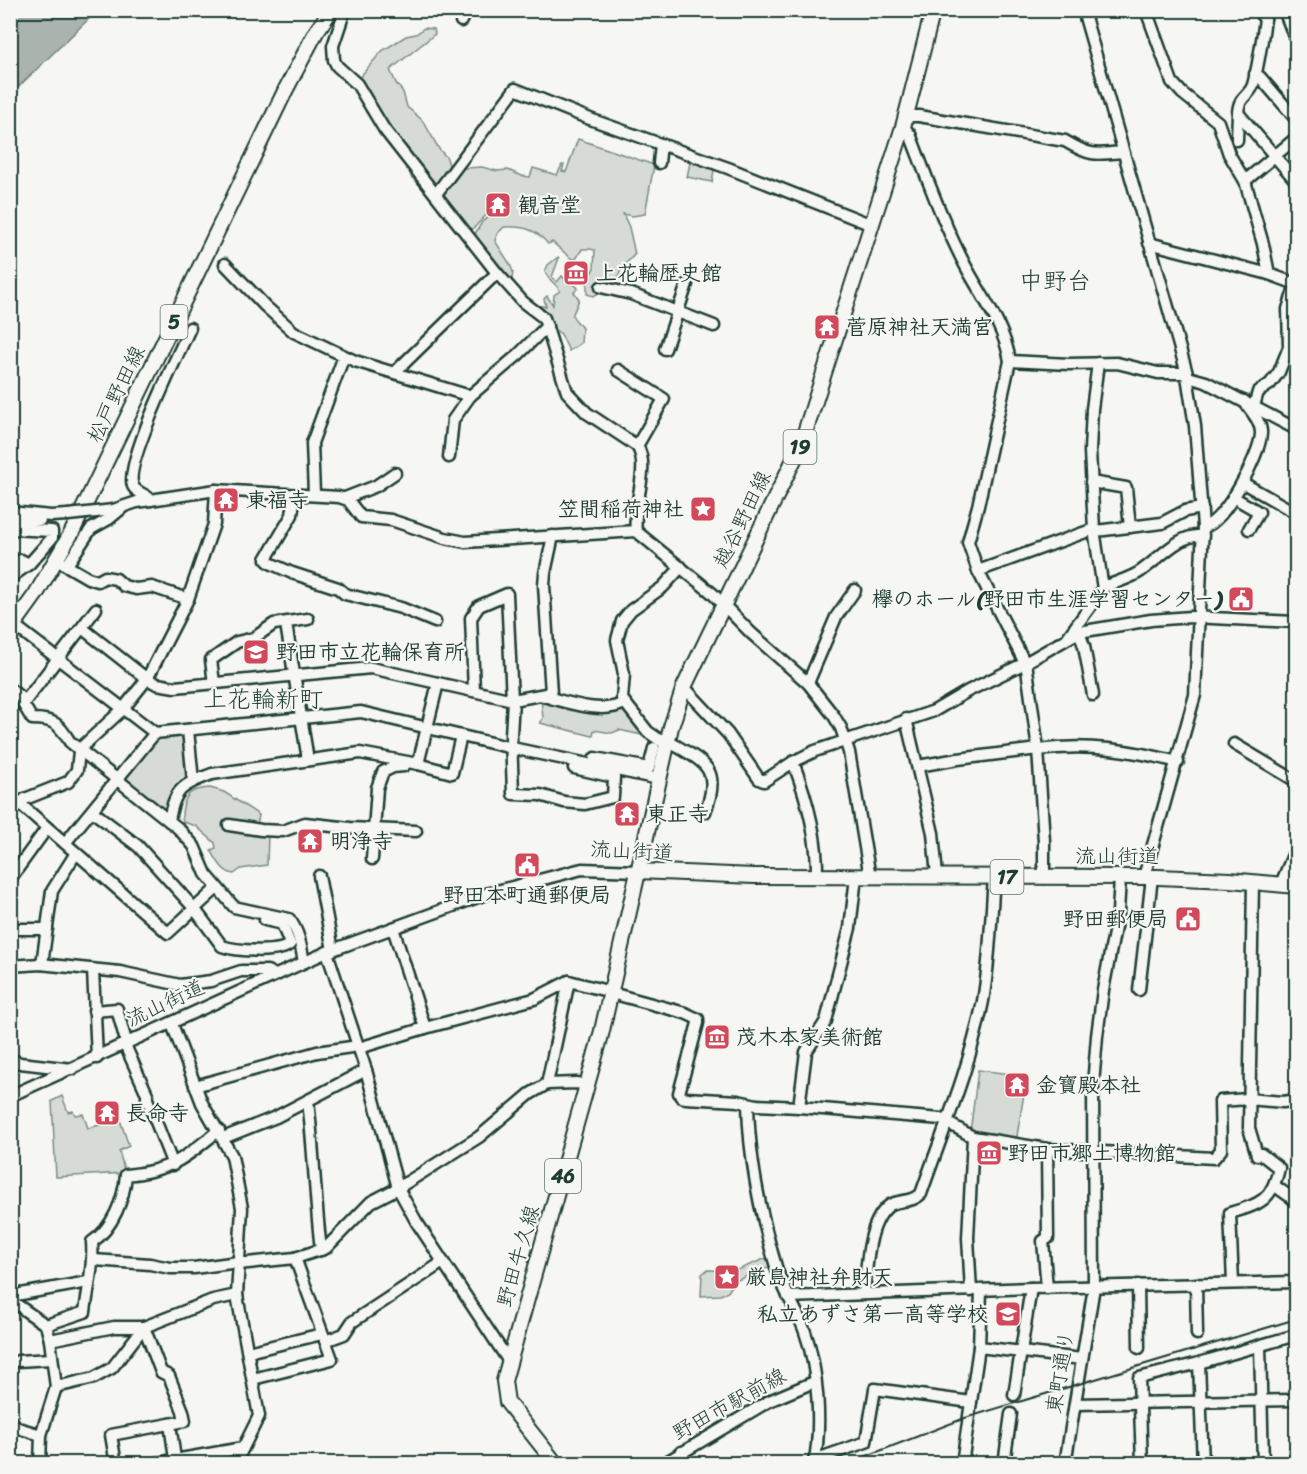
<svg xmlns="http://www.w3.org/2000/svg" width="1307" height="1474" font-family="Sriracha,'Klee One',sans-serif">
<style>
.green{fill:#d6dbd6;stroke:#7a8c85;stroke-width:1.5}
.water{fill:#aab3ae;stroke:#72847d;stroke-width:1.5}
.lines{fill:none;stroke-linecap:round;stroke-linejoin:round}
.minor-casing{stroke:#1f3d34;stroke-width:15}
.major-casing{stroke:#1f3d34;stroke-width:18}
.minor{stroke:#f6f6f2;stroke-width:10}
.major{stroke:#f6f6f2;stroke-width:14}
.rail{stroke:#1f3d34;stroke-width:2}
.minor-bridge-casing{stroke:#1f3d34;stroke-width:15;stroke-linecap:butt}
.minor-bridge{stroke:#f6f6f2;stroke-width:10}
.labels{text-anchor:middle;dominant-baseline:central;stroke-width:4.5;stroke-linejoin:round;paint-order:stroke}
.shield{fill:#f6f6f2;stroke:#60746d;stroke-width:1.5}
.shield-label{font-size:20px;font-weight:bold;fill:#1f3d34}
.poi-label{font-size:21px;font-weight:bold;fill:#1f3d34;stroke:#f6f6f2;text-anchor:start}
.street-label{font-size:21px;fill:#1f3d34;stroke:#f6f6f2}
.quarter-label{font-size:24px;fill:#1f3d34;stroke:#f6f6f2}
</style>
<rect width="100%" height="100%" fill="#f6f6f2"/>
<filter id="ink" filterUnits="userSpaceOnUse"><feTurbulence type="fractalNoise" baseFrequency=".0167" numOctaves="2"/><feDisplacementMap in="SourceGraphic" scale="12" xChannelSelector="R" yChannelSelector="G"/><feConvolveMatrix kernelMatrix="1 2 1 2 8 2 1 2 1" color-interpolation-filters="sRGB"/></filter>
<g filter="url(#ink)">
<g class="green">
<path d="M424,28L434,29L435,34L390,70L396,83L403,92L407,107L421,119L426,126L439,149L447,158L450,169L482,167L497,171L508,170L522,176L530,177L533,168L557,175L562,165H564L562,171L566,172L578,139L654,165L645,214L632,216L623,214L629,227L635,254L622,268L614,286L593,296L587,294V282L594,268L595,250L590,249H582L576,259H572L552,242L548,244C536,229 523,226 504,227L497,234L495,241L510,264L513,272L512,279L507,281L472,239L482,222L492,215L494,211L495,202L492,201L488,208L490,211L470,232L454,213L456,210L450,211L411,177L409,170L366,112L359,78L382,51L406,36L416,34Z"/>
<polygon points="691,158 713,166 714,170 712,182 687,177"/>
<path d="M558,257L559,258L552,277L557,282L562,276L569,284H574L578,288L574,292L579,299C572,321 568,310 582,328L581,343L569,351L561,334L555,330L535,308L537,306H546L544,299L547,296L553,305L554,295L560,291C556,283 548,281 545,271L548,265Z"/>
<polygon points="541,699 625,708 643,732 642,735 619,730 612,733 594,730 593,736 540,723 543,718"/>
<polygon points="183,734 189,777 167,814 123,778 156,737"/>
<path d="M210,788L224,792L259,815L256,831L268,833L267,865L241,869L234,874C222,872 217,860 211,850L216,848L215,843L196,826L183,822C181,816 182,813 183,807C186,791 196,789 210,788Z"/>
<polygon points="978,1070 1027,1076 1016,1142 970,1133"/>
<polygon points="62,1096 68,1112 73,1111 75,1115 83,1114 88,1128 120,1120 129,1146 119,1151 125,1173 56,1177 52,1101"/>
<polygon points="769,1257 772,1266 735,1281 728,1292 720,1295 701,1296 702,1274 707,1270 735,1271"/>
</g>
<polygon class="water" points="11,10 97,10 97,11 11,94"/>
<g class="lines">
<defs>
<g id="minor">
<path d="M345,10L333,46L334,60L337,66L357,84L384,129L497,273L523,302L544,318L567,392L587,413L637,446C651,467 632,506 636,531"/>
<polyline points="1083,10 1186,370 1195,426 1203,527 1195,695 1144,877"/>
<polyline points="1146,10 1172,82 1182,93 1218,122 1229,154 1245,181 1263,244 1269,274"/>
<polyline points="1257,10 1265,19"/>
<polyline points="1284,10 1296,41"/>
<path d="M1265,19C1262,41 1259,63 1253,85C1249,97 1239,95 1238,113L1296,181"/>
<polyline points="461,21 466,10"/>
<polyline points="1255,74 1260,77 1296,119"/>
<path d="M907,116H919L1065,141C1090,156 1094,155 1123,152"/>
<path d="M903,127L910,134C927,178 943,223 965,265C982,297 1004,325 1010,361L978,506L968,542L978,571L1025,663"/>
<polyline points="1237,140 1238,113"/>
<polyline points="659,163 661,144"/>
<polyline points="1245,181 1296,138"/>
<polyline points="436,194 515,89 590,119 728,168 872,225"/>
<polyline points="1149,243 1269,274 1296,284"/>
<polyline points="225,264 265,306 294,332 355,361 470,396"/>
<polyline points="601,287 631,294 714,326"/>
<polyline points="665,349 687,284"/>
<polyline points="1010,361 1069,364 1117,363 1158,373 1187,373"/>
<polyline points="618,370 664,399 637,446"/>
<polyline points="395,372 497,273"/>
<polyline points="1188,377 1206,382 1296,429"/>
<polyline points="1254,406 1258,392 1270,384 1279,372 1289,347 1288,309 1296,284"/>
<polyline points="449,457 453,420 470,396 519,354 547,326"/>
<polyline points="1091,482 1126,488 1130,527"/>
<polyline points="1243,483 1296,513"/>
<polyline points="314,494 312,443 344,356"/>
<polyline points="295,495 292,515 266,559 270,563 292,573 338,588 345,594 401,608 435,622"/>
<polyline points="1233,497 1259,512 1249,529"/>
<polyline points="345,498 376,486 395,473"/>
<path d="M151,500C146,494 136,493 133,486C123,466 179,353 190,328"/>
<polyline points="10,512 51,516 68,515"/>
<polyline points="96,512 113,510 137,502 216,490 339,497 348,500 361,517 391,520 445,538 465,542 636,531 712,593 751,633 808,683 834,716 841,728 849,752 870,877"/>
<polyline points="10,521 40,520"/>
<path d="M1203,527C1224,524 1260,455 1261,434C1262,422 1250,410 1244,401"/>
<polyline points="10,529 52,531 52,538 29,564"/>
<polyline points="1096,531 1162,523 1185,511 1202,508"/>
<polyline points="57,560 88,578 98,581 105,577 116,579 124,586 136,589 152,587 188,599"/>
<polyline points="67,565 91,529 109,519 121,509"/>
<polyline points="10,568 21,560 29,564 10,578"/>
<polyline points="978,571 1094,529"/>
<path d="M1103,587C1115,583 1128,579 1138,573C1158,561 1178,533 1203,536"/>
<path d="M96,609L23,704L32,719C55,719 59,724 70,742L178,828L194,846L206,874L234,907L289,919C299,931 301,947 304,962"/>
<polyline points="10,622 155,733 361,712 512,748 659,779"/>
<polyline points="286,624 308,760"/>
<polyline points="82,628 147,679 157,684 175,687 371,668 513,700 551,693 544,585 545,573 553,536"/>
<polyline points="1079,632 1084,646 1093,695"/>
<polyline points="1068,637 1103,589 1094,529 1090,451 1092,409 1098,363"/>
<polyline points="1026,662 1038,749 1044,841 1044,878"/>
<polyline points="214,683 211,660 237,642 254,638 274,624 308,619"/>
<polyline points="808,683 836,617 855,590"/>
<polyline points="684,687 728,734 759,779 764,781 793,762 815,751 934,711 968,691 1025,663 1079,632 1151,620 1191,617 1296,622"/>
<polyline points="10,689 25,701"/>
<polyline points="474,691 471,618 479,606 507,594 512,700"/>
<path d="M543,696C566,702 603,715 624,703"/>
<polyline points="513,700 511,735 513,794 540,795 564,802 585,804 613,797 614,777 574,768"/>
<polyline points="906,719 933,833 937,876"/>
<polyline points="188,730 193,781"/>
<path d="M668,741C703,762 723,767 705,812"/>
<polyline points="1234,744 1296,781"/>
<polyline points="667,745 648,732 622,699 624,674 617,640 622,621 631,610 663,587 681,567"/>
<path d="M1038,750C1086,743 1131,750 1178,762"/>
<polyline points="595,758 649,768 654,748"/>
<path d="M793,762C807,798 818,837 817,877"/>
<polyline points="418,764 438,683"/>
<polyline points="918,766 958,759 1038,749"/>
<polyline points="19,803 168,933 217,888"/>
<path d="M92,811L138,846L194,908L222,946C235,951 280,954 290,944L282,924L265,920"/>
<polyline points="10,812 25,799 68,782 77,770 79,751 83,746 123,709 147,679 188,599 214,524 216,490"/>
<path d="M169,821C174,788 183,785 212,774L360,753L418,764L452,773L461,736"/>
<polyline points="229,825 261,830 283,831 305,823 350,828 416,831"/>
<polyline points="65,843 155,733"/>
<polyline points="372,859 377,788 383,772 393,767 404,766"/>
<polyline points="319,876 333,950"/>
<polyline points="10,879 47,828"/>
<polyline points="1281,884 1296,848"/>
<polyline points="393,928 425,1028"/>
<polyline points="10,929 47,929"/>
<polyline points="327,952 366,1070 398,1188 416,1221 510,1363"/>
<polyline points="42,964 52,891 76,853"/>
<polyline points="10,966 40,964 120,972 180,985 211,981 241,971 267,971 275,975"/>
<polyline points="93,970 97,1058"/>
<polyline points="1139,990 1152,877"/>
<polyline points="611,993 685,1013 698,1019 698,1023 679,1093 681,1097 686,1098 738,1101 757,1105 799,1107 941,1119 973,1137 1047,1149 1214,1158 1221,1150 1220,1101 1248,1099 1283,1102 1296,1100"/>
<polyline points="94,1011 117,1009 127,1045"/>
<polyline points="172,1024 202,1103 232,1156 242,1208 237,1295 259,1416 235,1464"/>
<polyline points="125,1045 147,1094 147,1099 173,1165"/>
<polyline points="359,1048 425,1028 534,999 569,981 611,992"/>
<polyline points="10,1059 20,1063 72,1069"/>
<polyline points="547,1084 569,981"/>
<polyline points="195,1086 317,1052 358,1046"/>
<polyline points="10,1096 327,952 489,893 582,869 638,871"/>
<path d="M308,1101C314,1151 315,1200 321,1250"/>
<path d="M748,1104C749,1159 761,1217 777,1270C784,1292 798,1311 805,1332C818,1368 822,1427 814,1464"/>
<polyline points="799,1107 806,1052 826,1021 850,928 856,877"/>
<polyline points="223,1138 276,1117 366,1070"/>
<polyline points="1275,1186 1296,1201"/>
<polyline points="94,1260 150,1264 170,1268 194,1268 238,1262"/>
<polyline points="238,1264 295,1258 326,1248 371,1202 398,1188 479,1137 530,1094 547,1084 576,1083 588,1085"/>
<path d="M1233,1283L1230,1213C1260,1204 1272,1201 1279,1168L1261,1154L1257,1155L1249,1128L1253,882"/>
<polyline points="1196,1284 1197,1334"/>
<polyline points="1138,1285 1139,1348"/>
<polyline points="1047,1288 1043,1241 1048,1238 1047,1149"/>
<polyline points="971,1291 968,1238 973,1137"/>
<path d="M864,1294C867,1268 867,1221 890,1205C900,1199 912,1203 921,1194C943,1131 970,1067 983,1001C990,961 991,918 994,877"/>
<polyline points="10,1296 88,1282"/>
<polyline points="788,1297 1031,1288 1296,1282"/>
<polyline points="10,1300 46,1325 50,1340 56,1387 41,1435 40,1464"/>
<path d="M46,1325L85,1312C88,1288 94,1265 92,1242C113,1228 124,1199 126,1175C171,1171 185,1158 219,1130"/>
<polyline points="50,1340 114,1327 144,1327 213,1300 237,1295"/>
<polyline points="325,1341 344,1334 352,1322 443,1262"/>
<polyline points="1260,1346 1263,1464"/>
<polyline points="979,1347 1082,1359"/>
<polyline points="248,1352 322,1334"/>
<polyline points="18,1361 51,1359"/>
<polyline points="1199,1363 1203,1464"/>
<polyline points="253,1379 332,1359 295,1258"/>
<polyline points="56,1387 94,1378 112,1368 144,1327"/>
<polyline points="1014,1395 1031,1288"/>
<polyline points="1075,1404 1296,1400"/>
<polyline points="10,1420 18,1428 41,1435"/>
<polyline points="170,1424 175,1459"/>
<polyline points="681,1452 688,1464"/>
<polyline points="814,1460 866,1442 875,1389 971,1402"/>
<polyline points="116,1464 111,1435 185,1421 183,1411 169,1376 161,1372 144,1327"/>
<polyline points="152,1464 243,1448"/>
<polyline points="663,1464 769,1401 814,1382"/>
<polyline points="962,1464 979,1347 981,1291"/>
<polyline points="1004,1464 1011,1414"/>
<polyline points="1065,1464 1094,1287 1093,1085 1097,1036 1103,990 1118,912 1120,878"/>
<polyline points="1142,1464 1139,1378 1199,1363 1296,1335"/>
</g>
<g id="major">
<polyline points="10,630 36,594 72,532 286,89 316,32 331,10"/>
<polyline points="638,871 754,876 1158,877 1230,880 1296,886"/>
<polyline points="556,1464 507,1402 504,1381 601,1035 671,727 684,687 695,664 801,445 903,127 933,10"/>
</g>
</defs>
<use href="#minor" class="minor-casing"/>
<use href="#major" class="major-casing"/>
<use href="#minor" class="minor"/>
<use href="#major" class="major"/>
<polyline class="rail" points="846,1464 965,1418 1296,1319"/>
<defs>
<polyline id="minor-bridge" points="68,515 96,512"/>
</defs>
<use href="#minor-bridge" class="minor-bridge-casing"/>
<use href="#minor-bridge" class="minor-bridge"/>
</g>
</g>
<defs>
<symbol id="temple-square" viewBox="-11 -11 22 22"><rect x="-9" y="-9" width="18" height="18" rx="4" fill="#d1495b" stroke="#f6f6f2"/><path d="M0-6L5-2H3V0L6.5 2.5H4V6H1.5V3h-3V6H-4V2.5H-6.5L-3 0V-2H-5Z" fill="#fff"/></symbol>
<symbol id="museum-square" viewBox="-11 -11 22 22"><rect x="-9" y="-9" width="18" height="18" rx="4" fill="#d1495b" stroke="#f6f6f2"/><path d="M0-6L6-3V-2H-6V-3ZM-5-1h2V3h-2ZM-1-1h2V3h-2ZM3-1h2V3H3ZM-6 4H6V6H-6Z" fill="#fff"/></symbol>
<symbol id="sight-square" viewBox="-11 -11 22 22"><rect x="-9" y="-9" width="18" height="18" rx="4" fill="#d1495b" stroke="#f6f6f2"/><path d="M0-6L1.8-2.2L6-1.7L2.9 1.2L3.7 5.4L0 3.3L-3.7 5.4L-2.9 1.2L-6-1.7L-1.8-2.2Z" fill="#fff"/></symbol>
<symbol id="civic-square" viewBox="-11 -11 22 22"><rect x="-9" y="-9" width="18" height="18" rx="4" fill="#d1495b" stroke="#f6f6f2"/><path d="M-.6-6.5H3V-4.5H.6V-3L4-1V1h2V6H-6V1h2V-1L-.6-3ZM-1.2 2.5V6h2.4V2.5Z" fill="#fff"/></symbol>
<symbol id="school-square" viewBox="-11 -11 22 22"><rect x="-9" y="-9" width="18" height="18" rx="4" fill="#d1495b" stroke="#f6f6f2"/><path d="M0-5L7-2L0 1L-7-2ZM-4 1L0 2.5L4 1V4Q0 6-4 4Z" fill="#fff"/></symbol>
</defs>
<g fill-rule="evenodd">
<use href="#temple-square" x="483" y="190" width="30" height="30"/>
<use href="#museum-square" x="561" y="258" width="30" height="30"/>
<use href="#temple-square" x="812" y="312" width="30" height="30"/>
<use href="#temple-square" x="211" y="485" width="30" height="30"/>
<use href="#sight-square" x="688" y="494" width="30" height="30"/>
<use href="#civic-square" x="1226" y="584" width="30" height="30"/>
<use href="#school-square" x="241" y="637" width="30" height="30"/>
<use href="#temple-square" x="612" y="799" width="30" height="30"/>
<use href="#temple-square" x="295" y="826" width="30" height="30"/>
<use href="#civic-square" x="512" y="850" width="30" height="30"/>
<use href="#civic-square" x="1173" y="904" width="30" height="30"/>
<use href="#museum-square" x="702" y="1022" width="30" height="30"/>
<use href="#temple-square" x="1002" y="1070" width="30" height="30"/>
<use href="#temple-square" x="92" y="1098" width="30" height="30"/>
<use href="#museum-square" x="974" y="1138" width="30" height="30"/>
<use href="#sight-square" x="712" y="1262" width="30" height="30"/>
<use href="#school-square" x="993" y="1299" width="30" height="30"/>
</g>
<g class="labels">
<g class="shield">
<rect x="160.5" y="305" width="27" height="34" rx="4.5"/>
<rect x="783.5" y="430" width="33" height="34" rx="4.5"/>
<rect x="990.5" y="860" width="33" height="34" rx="4.5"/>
<rect x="545" y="1159" width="36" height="34" rx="4.5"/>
</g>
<g class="shield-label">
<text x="174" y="322">5</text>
<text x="800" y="447">19</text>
<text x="1007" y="877">17</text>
<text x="563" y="1176">46</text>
</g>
<g class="poi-label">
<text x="518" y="205">観音堂</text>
<text x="596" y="273">上花輪歴史館</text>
<text x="846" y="327">菅原神社天満宮</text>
<text x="246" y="500">東福寺</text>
<text x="684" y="509" text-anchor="end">笠間稲荷神社</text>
<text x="1222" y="599" text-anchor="end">欅のホール(野田市生涯学習センター)</text>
<text x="276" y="652">野田市立花輪保育所</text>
<text x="646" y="814">東正寺</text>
<text x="330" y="841">明浄寺</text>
<text x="527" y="895" text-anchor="middle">野田本町通郵便局</text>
<text x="1168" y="919" text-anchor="end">野田郵便局</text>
<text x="736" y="1037">茂木本家美術館</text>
<text x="1036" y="1085">金寶殿本社</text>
<text x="126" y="1113">長命寺</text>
<text x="1008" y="1153">野田市郷土博物館</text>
<text x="746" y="1277">厳島神社弁財天</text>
<text x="988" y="1314" text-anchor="end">私立あずさ第一高等学校</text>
</g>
<g class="street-label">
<text transform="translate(116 394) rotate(-64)">松戸野田線</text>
<text transform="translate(742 519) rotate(-64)">越谷野田線</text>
<text transform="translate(632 851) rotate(3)">流山街道</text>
<text x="1117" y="856">流山街道</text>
<text transform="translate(165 1003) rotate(-25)">流山街道</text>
<text transform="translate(518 1256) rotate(-74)">野田牛久線</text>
<text transform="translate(1060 1372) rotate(-81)">東町通り</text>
<text transform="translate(729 1404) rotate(-29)">野田市駅前線</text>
</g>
<g class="quarter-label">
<text x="1055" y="281">中野台</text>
<text x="263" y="699">上花輪新町</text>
</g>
</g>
<rect width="1307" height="1474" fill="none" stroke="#f6f6f2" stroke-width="36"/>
<rect x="18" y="18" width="1271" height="1438" fill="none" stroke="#1f3d34" stroke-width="2" filter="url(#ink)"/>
</svg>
